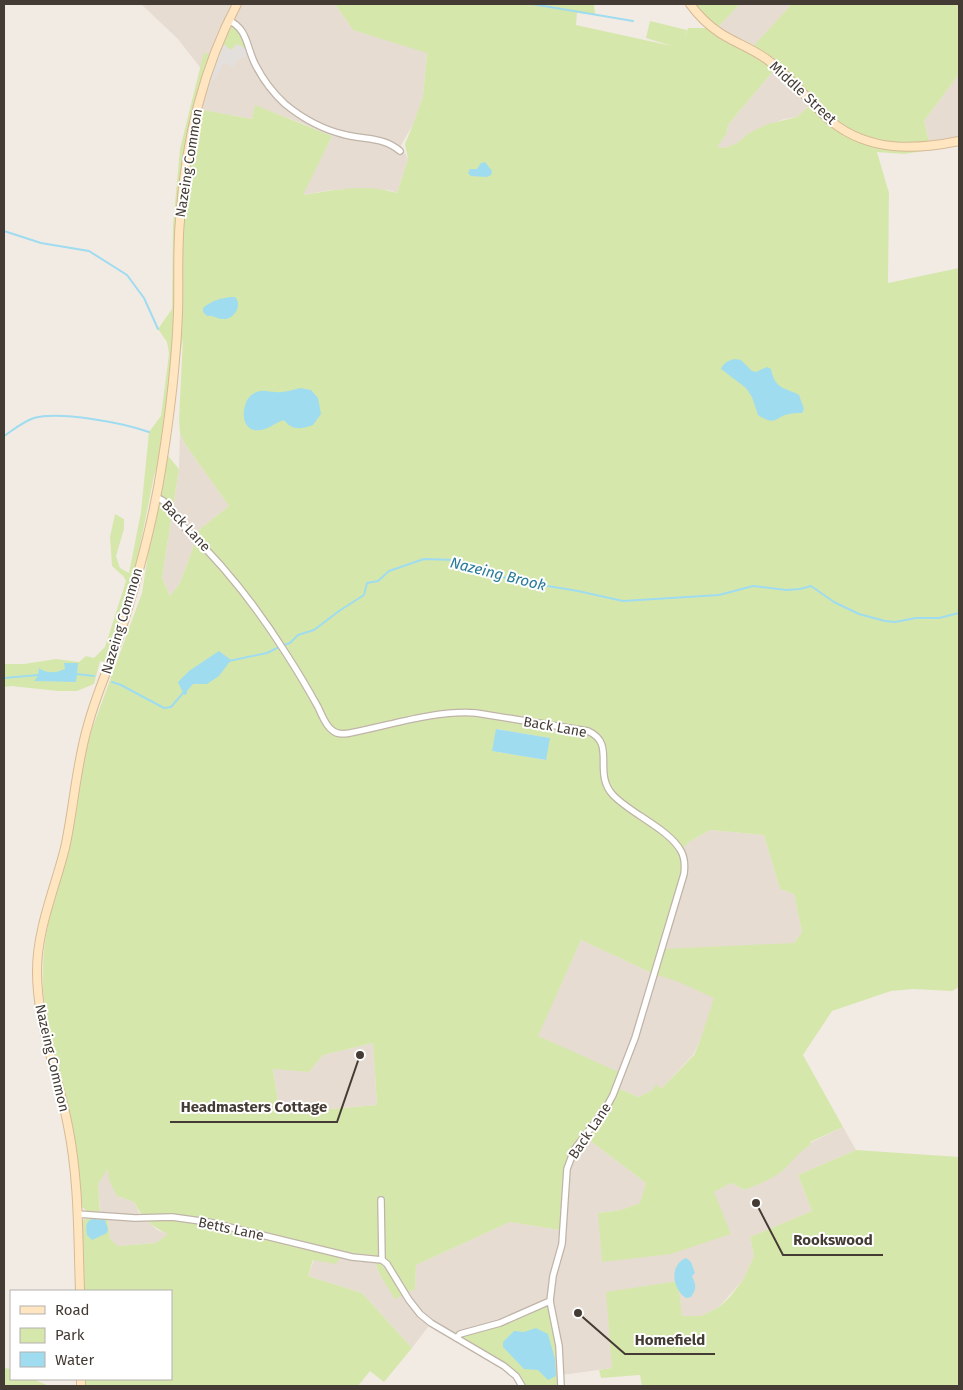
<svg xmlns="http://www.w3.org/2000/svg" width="963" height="1390" font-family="'Fira Sans',sans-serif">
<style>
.residential{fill:#e6dcd2}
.green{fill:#d6e7ac;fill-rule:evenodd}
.parking{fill:#e2dfdc}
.water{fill:#9fdcf0}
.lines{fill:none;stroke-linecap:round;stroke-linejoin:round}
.stream{stroke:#9fdcf0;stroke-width:2}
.street-casing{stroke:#c0b4a9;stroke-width:8}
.secondary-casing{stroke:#d6ba95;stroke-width:10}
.street{stroke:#fff;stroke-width:5.5}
.secondary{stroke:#ffe6c1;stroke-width:8}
.labels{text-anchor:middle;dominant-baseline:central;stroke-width:4;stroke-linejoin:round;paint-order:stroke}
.street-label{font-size:14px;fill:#443b34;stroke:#fff}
.water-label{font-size:15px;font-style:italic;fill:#297b98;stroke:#fff}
.leader{fill:none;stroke:#443b34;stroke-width:2}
.callout-dot{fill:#443b34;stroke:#fff;stroke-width:2}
.callout-label{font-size:15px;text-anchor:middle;font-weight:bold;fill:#443b34;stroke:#fff;stroke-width:4;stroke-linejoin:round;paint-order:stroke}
</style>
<rect width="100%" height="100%" fill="#f2ebe4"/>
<g class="residential">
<polygon points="141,4 335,4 353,30 427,52 423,96 414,123 401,145 408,159 397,193 389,190 354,189 331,190 302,195 332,136 301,123 256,106 252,119 198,109 206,75 178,39"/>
<polygon points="740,4 788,4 790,6 749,52 720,39 706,28 719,26"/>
<polygon points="775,69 793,85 808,107 797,117 784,119 749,133 737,143 725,148 716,147 727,133 728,125"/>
<polygon points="959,74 959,145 931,150 924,121"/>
<polygon points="180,433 185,444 229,506 200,529 180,583 170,596 162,578 179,469"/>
<polygon points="710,830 764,835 780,889 794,894 802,932 794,943 701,1038 693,1055 661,1089 653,1090 638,1097 616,1087 537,1036 581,940 654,974 678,852 689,842"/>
<polygon points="373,1043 377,1105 331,1109 279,1107 273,1068 309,1072 323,1055"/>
<polygon points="843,1127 856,1150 798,1175 812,1211 750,1237 754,1256 743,1280 719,1307 701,1316 682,1317 678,1282 612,1348 612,1368 562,1375 503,1319 451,1334 431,1323 412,1348 362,1293 308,1276 314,1260 344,1252 372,1255 380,1275 415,1288 416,1265 510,1222 560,1230 562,1181 568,1154 575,1158 589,1140 646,1183 641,1203 621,1210 598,1213 731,1234 713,1192 731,1183 745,1190 768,1179 781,1172 795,1155 811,1145 810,1143"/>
<polygon points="108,1169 117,1196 134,1202 139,1213 157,1230 169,1234 156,1243 118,1246 110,1239 108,1219 101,1219 98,1184"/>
</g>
<g class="green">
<path d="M335,4H594L595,14L577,13L576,25L672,46L646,38L650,21L687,30L684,41L688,28H706L720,39L748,52L790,6L788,4H959V74L924,121L931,150L904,154L877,152L889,193L888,283L959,268V987L952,991L913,989L891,991L832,1011L803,1055L843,1127L810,1142L811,1145C796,1153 793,1162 781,1172C771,1180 756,1185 745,1190L731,1183L714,1192L731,1234L671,1254L602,1262L598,1213L621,1210L640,1203L646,1183L589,1140L575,1158L568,1154L562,1181L560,1230L510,1222L416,1265L415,1289L395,1299L380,1275L372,1255L344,1252L336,1264L313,1260L308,1276L362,1293L412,1348L384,1382L370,1371L358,1386H85V1379H171V1291H82L81,1224L84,1219H108L110,1239L118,1246L156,1243L168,1234C153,1228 141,1217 134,1202L117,1196L109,1180L108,1169L98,1184L100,1212L87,1211L81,1206C76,1184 78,1160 74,1138C63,1081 40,1025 43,967C44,921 62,878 72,833C79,802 80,771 88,740L142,593L164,451L179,469L162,578L170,596L180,583L200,529L229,506L185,444L180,433L179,420L183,338L166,435L154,476L134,576L106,663L100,661L94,684L77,691H58L11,686L4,687V664H24L56,659L79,662L86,656L94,658L105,647L126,581L124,577L112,566L110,537L115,514L124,519V529L116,556L120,568L129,573L141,512L149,432L161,416L169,354L167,342L158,329L172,309L173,225L180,149L204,52L210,56L198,109L252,119L255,105L332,136L303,195C333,190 367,183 397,193L408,159L405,144L414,122L423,96L427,53L353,30ZM775,69L793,85L808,107L797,117L768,124L749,133L737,143L725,148L717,147L727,133L728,125ZM497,729L549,738L545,760L493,751ZM710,830L764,835L780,889L794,894L802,932L794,943L662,949L683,864L679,852L689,842ZM581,940L654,974L679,982L714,998L701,1038L694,1055L661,1089L656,1084L653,1090L638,1097L616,1087L621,1073L538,1036ZM373,1043L377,1105L331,1109L279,1107L273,1069L309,1072L323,1055Z"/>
<polygon points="694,4 740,4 719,26 711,22"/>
<polygon points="231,26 237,27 248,50 231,51 221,42 227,28"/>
<polygon points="856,1150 959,1157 959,1386 642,1386 640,1375 601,1378 599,1370 612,1368 606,1292 678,1281 682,1316 701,1316 719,1307 729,1298 743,1280 754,1256 750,1237 812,1211 798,1175"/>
<polygon points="553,1297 559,1330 563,1386 521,1386 516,1376 451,1334 503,1319"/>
<polygon points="4,1368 11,1369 11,1379 33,1379 49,1386 4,1386"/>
</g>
<polygon class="parking" points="221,42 231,50 237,44 248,50 246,56 237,60 233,67 224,63 214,81 212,79 209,90 205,89"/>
<g class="water">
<polygon points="485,162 492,171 491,175 487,177 471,176 468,173 470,169 477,169 481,163"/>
<path d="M231,297H235C243,305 234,320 223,319C216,319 214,315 207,316L203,312V308C211,301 221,298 231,297Z"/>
<path d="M735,359L741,360L752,371L756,372L767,367L771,369C775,390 785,387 799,395L804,409L802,413C797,413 793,413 789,414C774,417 777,427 758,415L752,397L746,388L721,369C723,363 729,360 735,359Z"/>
<path d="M300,388L311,390L318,398L321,414L313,425C302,429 292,431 284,420C273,423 267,432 254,430C239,427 242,400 253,394C262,388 268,392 276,392C283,393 292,390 300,388Z"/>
<polygon points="219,651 231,660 219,676 207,684 193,684 187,691 187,694 184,695 178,682 189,671"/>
<path d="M64,663H78L76,682L34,681L38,676L39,668C47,674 56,673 65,669Z"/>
<polygon points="496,729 550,738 546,760 492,751"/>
<path d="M92,1219L105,1220L108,1229L107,1233L92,1240L87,1235C86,1228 85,1222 92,1219Z"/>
<path d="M686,1258L691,1262L695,1273L692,1276C695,1284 698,1287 691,1297L686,1298C672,1289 669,1265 686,1258Z"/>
<polygon points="536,1328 548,1334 555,1359 556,1376 548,1380 538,1370 524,1369 503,1347 503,1342 514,1331 524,1332"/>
</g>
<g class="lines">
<g class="stream">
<polyline points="532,4 633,21"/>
<polyline points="4,231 41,243 89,251 127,275 144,298 158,329"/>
<path d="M4,436C13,430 24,421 34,418C61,411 123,423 149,432"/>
<polyline points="284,645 290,643 298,635 314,630 339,611 364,595 367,583 378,581 389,571 424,559 455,560 478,567 511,580 578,591 623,601 719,595 753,586 786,590 800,589 811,586 834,602 859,614 885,621 895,622 916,618 939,618 959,613"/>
<polyline points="229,661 267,653 279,647"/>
<polyline points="76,674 94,676"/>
<polyline points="4,678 39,675"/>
<polyline points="112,682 121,685 164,708 171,707 184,692"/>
</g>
<defs>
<g id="street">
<path d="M228,20C248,29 246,46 255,64C262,78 273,93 285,104C302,118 324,130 346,135C366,140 384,137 400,151"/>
<path d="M156,497C172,503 172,516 184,527C224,565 257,607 287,655C298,672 308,689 318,707C322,715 325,725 332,730C337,735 344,734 350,733C392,725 434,710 476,713L588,731C617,744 592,772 613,795C631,814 669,829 681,851C685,858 685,866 684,874L635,1038L613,1095L606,1108L574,1150L567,1169L562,1244L553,1276L550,1301L559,1346L561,1386"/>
<polyline points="381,1200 382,1260"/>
<polyline points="77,1214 135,1218 172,1217 208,1222 352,1257 382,1260 387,1264 409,1300 420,1314 431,1323 504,1366 516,1376 522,1386"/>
<polyline points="457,1338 460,1334 500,1323 550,1301"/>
</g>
<g id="secondary">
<path d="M690,4C698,15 708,25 720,33C735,43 754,49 769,61C793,78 810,104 832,122C870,152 915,150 959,141"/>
<path d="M80,1291C78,1236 79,1180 68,1126C58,1074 37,1025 37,971C37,929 55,888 65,848C74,807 76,765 88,725C96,695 109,667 119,637C137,581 153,523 162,464C170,414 176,363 178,313C179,282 177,251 180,220C185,145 202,70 237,4"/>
<polyline points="81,1379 81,1386"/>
</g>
</defs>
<use href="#street" class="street-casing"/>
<use href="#secondary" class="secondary-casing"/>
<use href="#street" class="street"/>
<use href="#secondary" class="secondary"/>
</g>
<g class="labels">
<g class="street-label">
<text transform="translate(803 93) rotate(43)">Middle Street</text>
<text transform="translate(189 163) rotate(-81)">Nazeing Common</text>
<text transform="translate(186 526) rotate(47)">Back Lane</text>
<text transform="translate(122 621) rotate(-73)">Nazeing Common</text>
<text transform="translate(555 727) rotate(10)">Back Lane</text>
<text transform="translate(52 1058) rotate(77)">Nazeing Common</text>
<text transform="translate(590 1131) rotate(-56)">Back Lane</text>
<text transform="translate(231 1229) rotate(12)">Betts Lane</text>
</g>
<g class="water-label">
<text transform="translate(498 574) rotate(14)">Nazeing Brook</text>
</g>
</g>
<path class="leader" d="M360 1055L337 1122H170M756 1203L783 1255H883M578 1313L625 1354H715"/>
<g class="callout-dot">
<circle cx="360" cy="1055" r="5"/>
<circle cx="756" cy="1203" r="5"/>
<circle cx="578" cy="1313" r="5"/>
</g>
<g class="callout-label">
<text x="254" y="1112">Headmasters Cottage</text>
<text x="833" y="1245">Rookswood</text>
<text x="670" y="1345">Homefield</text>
</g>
<rect width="963" height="1390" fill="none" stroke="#443b34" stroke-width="10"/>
<rect x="10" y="1290" width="162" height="90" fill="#ffffff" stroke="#b4b1ae"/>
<rect x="20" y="1306" width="25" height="8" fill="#ffe6c1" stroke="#b4b1ae"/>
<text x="55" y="1315" font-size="15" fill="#443b34">Road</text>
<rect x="20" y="1328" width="25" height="15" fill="#d6e7ac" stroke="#b4b1ae"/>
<text x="55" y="1340" font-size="15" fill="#443b34">Park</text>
<rect x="20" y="1352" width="25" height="15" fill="#9fdcf0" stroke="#b4b1ae"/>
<text x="55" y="1365" font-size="15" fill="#443b34">Water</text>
</svg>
